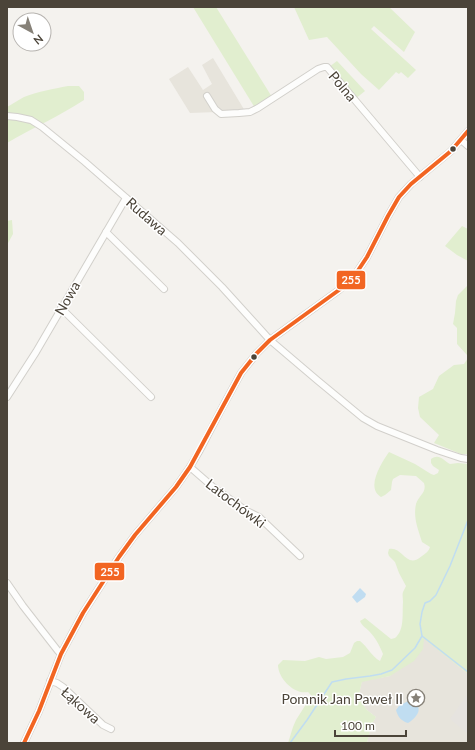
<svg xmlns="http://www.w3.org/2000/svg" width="475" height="750" font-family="Lato,sans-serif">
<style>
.residential{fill:#e7e4dc}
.green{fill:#e1eecf}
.parking{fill:#e6e3df}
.water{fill:#c0ddf1}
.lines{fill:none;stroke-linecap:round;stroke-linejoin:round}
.stream{stroke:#c0ddf1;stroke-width:1.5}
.minor-casing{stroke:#d2d0cb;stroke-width:8}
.minor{stroke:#fdfdfc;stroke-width:6}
.bus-1-casing{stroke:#fff;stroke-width:7}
.bus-1{stroke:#f26522;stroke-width:4}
.bus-dot{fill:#4b4439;stroke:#fff;stroke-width:1.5}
.labels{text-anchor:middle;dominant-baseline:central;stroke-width:3;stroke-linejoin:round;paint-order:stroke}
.street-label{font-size:14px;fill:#4b4439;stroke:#fff}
.poi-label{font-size:14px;fill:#4b4439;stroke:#fff;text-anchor:end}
.line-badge{stroke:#fff;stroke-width:1.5}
.badge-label{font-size:11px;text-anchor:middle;font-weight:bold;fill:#fff}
</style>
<rect width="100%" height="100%" fill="#f4f2ee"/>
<g class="residential">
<polygon points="213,58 245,111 190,113 169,79 188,67 203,90 212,84 202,65"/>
<polygon points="424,638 468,674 468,741 465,743 367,743 371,725 376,717 367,710 358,698 362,681 390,676"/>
</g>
<g class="green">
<polygon points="193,7 216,7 272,97 255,108"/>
<polygon points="294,7 389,7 415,32 404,52 374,26 371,29 416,70 408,78 401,72 399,74 396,72 379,90 361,74 327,37 309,40"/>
<polygon points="337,61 365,91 355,99 329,67"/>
<path d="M68,86H79L84,92V100C60,116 32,128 7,143V107C13,104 18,100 24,97C39,91 53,89 68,86Z"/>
<polygon points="12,220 13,234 7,245 7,221"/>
<polygon points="462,226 468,229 468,261 457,255 445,246"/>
<polygon points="467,286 468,286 468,454 461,454 434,443 439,435 420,417 418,408 419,397 433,389 439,376 454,365 464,364 468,358 467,355 457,344 457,328 453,324 455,313 456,301 458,295"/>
<path d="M389,452L415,464L431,474L434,475L438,473L439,470L433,466L431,463V459C439,453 443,460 450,464L458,463L468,464V674L424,639L423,649L414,661L390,676L362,682L358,698L367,710L376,717L371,726L367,743H288L293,727L296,720L310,698L311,695L308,692C294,695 278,678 278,665L283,660L305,661L319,657L326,659L343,657L350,653L354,643L357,641H360C368,647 371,656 380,661L383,654C380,646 375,637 369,631C365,627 362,626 360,621L365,618L391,639L395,638C405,630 402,613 403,602C403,598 402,595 403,592C404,590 405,588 406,586L399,573L395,562L389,556L388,553L389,549C403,546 406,570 422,556C426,553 429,551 430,547L422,542C418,529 413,518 416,504C419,495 427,493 424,483L416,476L400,475L393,479L392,482L391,490L385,495L381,497C365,488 382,462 389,452Z"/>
</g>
<polygon class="parking" points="466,696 468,698 468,734 450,719"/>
<g class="water">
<polygon points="360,588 366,594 365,597 357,603 352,597"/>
<path d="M408,701C425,705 419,716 408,723C401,721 398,717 396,710L399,706Z"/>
</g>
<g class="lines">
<g class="stream">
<polyline points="422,636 468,672"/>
<polyline points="290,743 307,720 332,682 346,679 370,676 381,674 392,670 415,648 422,636 420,624 422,612 425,603 430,601 436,595 450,566 468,520"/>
</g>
<defs>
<g id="minor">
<polyline points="207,96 215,109 221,114 239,113 250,112 258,108 318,69 324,67 327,67 420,177"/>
<polyline points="7,116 17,117 31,120 42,127 85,162 178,243 222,287 270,340 317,380 363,418 377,426 437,450 461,458 468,459"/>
<polyline points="461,140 468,146"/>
<polyline points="106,232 164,289"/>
<polyline points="61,308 151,397"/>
<polyline points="7,397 36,352 126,198"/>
<polyline points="190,467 213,487 245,510 259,517 300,556"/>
<polyline points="7,583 23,606 58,651 61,654"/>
<polyline points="50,681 57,683 63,687 103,725 111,729"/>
<polyline points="24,743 39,711 61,654 83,613 119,557 135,535 176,487 190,467 200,450 223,406 241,373 257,353 270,340 339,290 353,278 367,257 388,216 399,197 411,184 451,151 468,131"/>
</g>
</defs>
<use href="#minor" class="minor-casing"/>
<use href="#minor" class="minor"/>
<defs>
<polyline id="bus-1" points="24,743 39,711 61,654 83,613 119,557 135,535 176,487 190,467 241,373 257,353 270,340 339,290 353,278 367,257 388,216 399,197 411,184 451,151 468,131"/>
</defs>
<use href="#bus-1" class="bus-1-casing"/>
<use href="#bus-1" class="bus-1"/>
</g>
<defs>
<symbol id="sight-ring" viewBox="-11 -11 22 22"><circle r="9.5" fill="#fff" stroke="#868178" stroke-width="1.5"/><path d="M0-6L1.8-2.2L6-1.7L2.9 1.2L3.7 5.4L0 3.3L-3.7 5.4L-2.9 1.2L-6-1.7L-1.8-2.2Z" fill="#868178"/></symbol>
</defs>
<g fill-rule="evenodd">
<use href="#sight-ring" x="406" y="688" width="20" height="20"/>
</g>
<g class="bus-dot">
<circle cx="453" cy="149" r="3.5"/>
<circle cx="254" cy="357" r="3.5"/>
</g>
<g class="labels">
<g class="street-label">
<text transform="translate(343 86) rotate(50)">Polna</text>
<text transform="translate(147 216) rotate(41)">Rudawa</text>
<text transform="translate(67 298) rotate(-60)">Nowa</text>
<text transform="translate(236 503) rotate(37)">Latochówki</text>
<text transform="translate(81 705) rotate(42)">Łąkowa</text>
</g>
<g class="poi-label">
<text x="403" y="698">Pomnik Jan Paweł II</text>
</g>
</g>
<g class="line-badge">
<rect x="336" y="270" width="30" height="20" rx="4" fill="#f26522"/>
<rect x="94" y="562" width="31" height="19" rx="4" fill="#f26522"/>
</g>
<g class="badge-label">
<text x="351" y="284">255</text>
<text x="110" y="576">255</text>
</g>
<rect width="475" height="750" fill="none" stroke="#4b4439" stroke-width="16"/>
<g transform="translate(32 32) rotate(140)"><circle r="19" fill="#ffffff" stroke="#b7b4b0"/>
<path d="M0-3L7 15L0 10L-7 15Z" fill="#868178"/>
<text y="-6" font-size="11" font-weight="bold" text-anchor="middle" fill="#4b4439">N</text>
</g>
<path d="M335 730v6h71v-6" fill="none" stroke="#4b4439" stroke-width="2"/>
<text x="341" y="730" font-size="12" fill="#4b4439" stroke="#ffffff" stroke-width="3" paint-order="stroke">100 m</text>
</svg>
